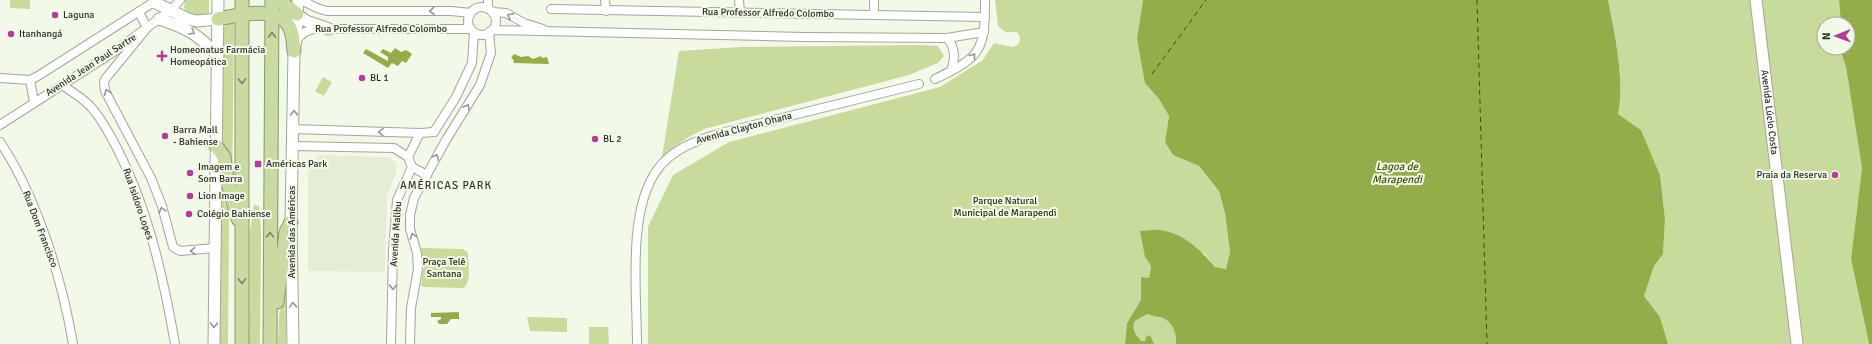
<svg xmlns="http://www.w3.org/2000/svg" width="1872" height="344" font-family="Signika,sans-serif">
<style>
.built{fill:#e6edd6}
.green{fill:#c8db9d}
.water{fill:#93ad4a}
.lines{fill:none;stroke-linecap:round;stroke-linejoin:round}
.ferry{stroke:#405003;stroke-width:1;stroke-dasharray:5 4;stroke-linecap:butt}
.minor-casing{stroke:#a2a798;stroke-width:10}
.secondary-casing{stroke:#a2a798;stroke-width:13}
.trunk-casing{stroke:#8a9869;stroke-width:15}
.minor{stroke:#fff;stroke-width:8}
.secondary{stroke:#fff;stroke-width:11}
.trunk{stroke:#cadaa3;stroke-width:13}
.oneway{stroke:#969694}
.oneway2{stroke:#7b8466}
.poi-dot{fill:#b13f99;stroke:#f3f9e9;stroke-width:1.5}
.labels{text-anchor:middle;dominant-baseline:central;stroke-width:4;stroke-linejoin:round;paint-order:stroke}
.street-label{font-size:10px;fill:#2c2e28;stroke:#f3f9e9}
.poi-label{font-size:10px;fill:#2c2e28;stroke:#f3f9e9;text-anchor:start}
.park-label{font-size:10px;fill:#263005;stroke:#f3f9e9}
.water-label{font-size:11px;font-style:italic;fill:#405003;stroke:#f3f9e9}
.neighbourhood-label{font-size:11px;letter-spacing:1px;fill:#33372b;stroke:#f3f9e9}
</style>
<rect width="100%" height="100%" fill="#f3f9e9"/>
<polygon class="built" points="321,155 389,157 396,163 396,172 387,197 385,272 308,271 308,173 312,162"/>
<g class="green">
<polygon points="10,0 30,0 30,9 10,8"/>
<polygon points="185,0 209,0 209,13 203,17 188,14 184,8"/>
<polygon points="995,0 1143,0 1137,39 1147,85 1159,99 1169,116 1165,142 1173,155 1199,166 1219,191 1225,213 1230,253 1226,269 1215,267 1204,253 1145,257 1151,266 1149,278 1141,277 1141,300 1127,323 1125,344 648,344 648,227 673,175 729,142 940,87 983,60 994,43 1012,47 1019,44 1020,37 1017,32 1005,32 998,26"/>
<path d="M1608,0H1839L1841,24H1824V48H1840L1846,67L1862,168L1851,259L1869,344H1668L1660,317L1644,296L1654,266L1663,254L1665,219L1660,175L1641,130L1618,114C1625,81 1615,33 1608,0Z"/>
<polygon points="234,21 232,201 223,175 222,31 227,23"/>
<polygon points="920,45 938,46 944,56 938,63 909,75 704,129 687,138 662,157 679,51 742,47"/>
<polygon points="323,77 332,82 324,96 315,91"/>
<polygon points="218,184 228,212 229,220 228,344 217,344"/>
<polygon points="254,205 259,206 261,231 260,344 249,344 250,232"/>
<path d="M422,248L463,249L468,253C468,263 472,283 463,288L423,287L421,285L424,265L420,250Z"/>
<polygon points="287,284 286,344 278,344 279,315"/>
<path d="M1147,314C1153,317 1157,316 1163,318C1173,322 1177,335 1176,344H1154L1152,340L1141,341C1137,334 1131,329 1135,321Z"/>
<polygon points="527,317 567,318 567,332 530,331"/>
<polygon points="589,327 608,327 609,344 589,344"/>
</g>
<g class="water">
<path d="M1143,0H1608C1615,34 1625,81 1618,114L1641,130L1660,175L1665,219L1663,254L1654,266L1644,296L1660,317L1668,344H1176C1177,335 1173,322 1163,318C1158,316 1153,317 1147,314L1135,321C1131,329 1136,334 1141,341H1145L1146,337L1150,335L1154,344H1125L1127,323L1141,300V277L1149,278L1151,266L1145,257L1140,231C1146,231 1153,229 1159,230C1182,232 1201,250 1215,267L1226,269L1230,252L1225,213L1219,191L1199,166L1173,155L1165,142L1169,116L1159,99L1145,83L1137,39Z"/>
<polygon points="1839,0 1872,0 1872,344 1869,344 1851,259 1862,168 1846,67 1840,49 1848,48 1848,24 1841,24"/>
<polygon points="395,48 401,52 406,50 412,54 406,63 402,61 398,66 392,63 388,68 363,53 366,49 388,61 388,57 380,52 383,49 391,53"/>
<polygon points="514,54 521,57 528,56 533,59 541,56 542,58 547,57 549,64 514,63 513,59 511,58"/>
<polygon points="459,312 459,319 451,319 447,324 439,324 437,321 441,319 441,317 431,317 431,313"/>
</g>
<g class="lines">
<g class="ferry">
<polyline points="1477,0 1487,344"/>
<polyline points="1152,74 1206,0"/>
</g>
<defs>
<g id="minor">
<polyline points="301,0 317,8 327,11 451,11 471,13"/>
<polyline points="488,0 488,9"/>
<polyline points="605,0 606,11"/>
<polyline points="739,0 740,12"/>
<polyline points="874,0 874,15"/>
<circle cx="482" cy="21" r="14"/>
<polyline points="551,9 985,17"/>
<polyline points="139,12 147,28 106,78 104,82 105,91 151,178 162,206 173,247 180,251 215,248"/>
<polyline points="492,12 506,13 524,23 543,29"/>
<polyline points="492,30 804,37 947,38 984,32"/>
<path d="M947,38C956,48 955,59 951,71"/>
<polyline points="296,40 305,32 314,29 471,29"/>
<polyline points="0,78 30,80 38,76 157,0"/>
<path d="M935,79C981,57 985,51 985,0"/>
<polyline points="30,80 34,102"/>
<path d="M62,85C71,91 81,97 89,105C98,114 105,126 111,137C146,200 163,274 175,344"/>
<polyline points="0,125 115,51 171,10 180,0"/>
<polyline points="293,129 420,133"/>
<polyline points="434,132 456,97 472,63 474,32"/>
<path d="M0,142C37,197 62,279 73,344"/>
<polyline points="293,146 394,148 408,157"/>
<polyline points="412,167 427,175"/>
<polyline points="391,344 393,250 397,200 412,167 408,157 420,133 434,132"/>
<polyline points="410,344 411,308 418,269 417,253 410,229 410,215 414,198 446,140 480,85 491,53 489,32"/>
<path d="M637,344C637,293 627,212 657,170C671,150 695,141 717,134L919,84"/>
</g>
<g id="secondary">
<path id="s1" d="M1756,0L1797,344"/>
<polyline points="154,2 188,19 197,21 218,19"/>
<polyline points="297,14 306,21 329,29"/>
<path d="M159,19C187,28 198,34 218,56"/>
<polyline points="214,344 218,0"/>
<polyline points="293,344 291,222 294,51 296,40 298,0"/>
</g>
<g id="trunk">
<polyline points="242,0 242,344"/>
<polyline points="278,0 297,14"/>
<path d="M218,19C235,16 273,6 286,22C293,30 293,41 294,51"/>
<polyline points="216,146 224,157 227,180 238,219"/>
<polyline points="277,302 286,232 291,222"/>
<polyline points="270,344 272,0"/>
</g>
</defs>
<use href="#minor" class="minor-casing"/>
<use href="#secondary" class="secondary-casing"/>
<use href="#trunk" class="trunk-casing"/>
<use href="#minor" class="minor"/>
<use href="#secondary" class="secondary"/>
<use href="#trunk" class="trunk"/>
</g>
<defs><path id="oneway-chevron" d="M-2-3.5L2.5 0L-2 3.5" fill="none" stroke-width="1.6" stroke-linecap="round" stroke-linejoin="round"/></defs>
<g class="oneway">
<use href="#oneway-chevron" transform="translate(432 11) rotate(179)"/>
<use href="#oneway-chevron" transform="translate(510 16) rotate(-152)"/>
<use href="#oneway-chevron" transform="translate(192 32) rotate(31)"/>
<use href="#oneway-chevron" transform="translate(973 56) rotate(-52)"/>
<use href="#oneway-chevron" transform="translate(107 92) rotate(-112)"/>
<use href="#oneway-chevron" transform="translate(467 107) rotate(-60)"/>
<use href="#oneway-chevron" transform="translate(294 113) rotate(-89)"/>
<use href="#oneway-chevron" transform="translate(381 132) rotate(-178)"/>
<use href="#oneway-chevron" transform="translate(436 157) rotate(-61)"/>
<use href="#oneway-chevron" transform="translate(162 210) rotate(-106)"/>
<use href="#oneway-chevron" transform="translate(413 236) rotate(-109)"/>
<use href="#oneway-chevron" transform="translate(193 251) rotate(177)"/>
<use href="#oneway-chevron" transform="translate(393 287) rotate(91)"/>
<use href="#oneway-chevron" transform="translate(293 305) rotate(-92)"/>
<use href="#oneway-chevron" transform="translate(214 325) rotate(91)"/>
</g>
<g class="oneway2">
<use href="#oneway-chevron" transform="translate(272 35) rotate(-90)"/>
<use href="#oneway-chevron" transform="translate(242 81) rotate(90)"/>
<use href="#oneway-chevron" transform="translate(270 235) rotate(-90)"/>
<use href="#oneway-chevron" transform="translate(242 281) rotate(91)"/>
</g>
<g class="poi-dot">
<circle cx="55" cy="15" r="4"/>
<circle cx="11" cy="34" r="4"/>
<path d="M160 50h4v4h4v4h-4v4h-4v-4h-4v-4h4z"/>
<circle cx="362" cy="78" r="4"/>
<circle cx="165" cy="136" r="4"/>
<circle cx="595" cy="139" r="4"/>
<rect x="254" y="160" width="8" height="8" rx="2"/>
<circle cx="190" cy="173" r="4"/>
<circle cx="1835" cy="175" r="4"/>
<circle cx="190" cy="196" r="4"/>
<circle cx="189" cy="214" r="4"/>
</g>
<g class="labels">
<g class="street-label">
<text transform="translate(768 13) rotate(1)">Rua Professor Alfredo Colombo</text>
<text x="381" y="29">Rua Professor Alfredo Colombo</text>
<text transform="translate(91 65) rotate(-33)">Avenida Jean Paul Sartre</text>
<text stroke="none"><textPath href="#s1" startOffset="113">Avenida Lúcio Costa</textPath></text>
<text transform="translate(744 128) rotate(-15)">Avenida Clayton Ohana</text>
<text transform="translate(138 204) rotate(71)">Rua Isidoro Lopes</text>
<text transform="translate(40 229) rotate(69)">Rua Dom Francisco</text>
<text transform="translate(292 232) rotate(-90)">Avenida das Américas</text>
<text transform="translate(396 234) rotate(-86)">Avenida Malibu</text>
</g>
<g class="poi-label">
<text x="63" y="15">Laguna</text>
<text x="19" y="34">Itanhangá</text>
<text x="170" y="50">Homeonatus Farmácia<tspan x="170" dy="12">Homeopática</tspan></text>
<text x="370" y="78">BL 1</text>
<text x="173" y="130">Barra Mall<tspan x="173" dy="12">- Bahiense</tspan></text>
<text x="603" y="139">BL 2</text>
<text x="266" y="164">Américas Park</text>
<text x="198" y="167">Imagem e<tspan x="198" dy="12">Som Barra</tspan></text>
<text x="1827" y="175" text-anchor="end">Praia da Reserva</text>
<text x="198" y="196">Lion Image</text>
<text x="197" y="214">Colégio Bahiense</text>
</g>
<g class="park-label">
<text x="1005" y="201">Parque Natural<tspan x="1005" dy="12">Municipal de Marapendi</tspan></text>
<text x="444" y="262">Praça Telê<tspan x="444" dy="12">Santana</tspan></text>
</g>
<g class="water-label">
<text x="1397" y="166">Lagoa de<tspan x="1397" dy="13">Marapendi</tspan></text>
</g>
<g class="neighbourhood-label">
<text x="446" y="185">AMÉRICAS PARK</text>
</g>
</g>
<g transform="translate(1836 36) rotate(269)"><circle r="19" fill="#f3f9e9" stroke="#a3a89c"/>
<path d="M0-3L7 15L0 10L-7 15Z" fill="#b13f99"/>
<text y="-6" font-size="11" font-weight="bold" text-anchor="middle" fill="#2c2e28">N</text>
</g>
</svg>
